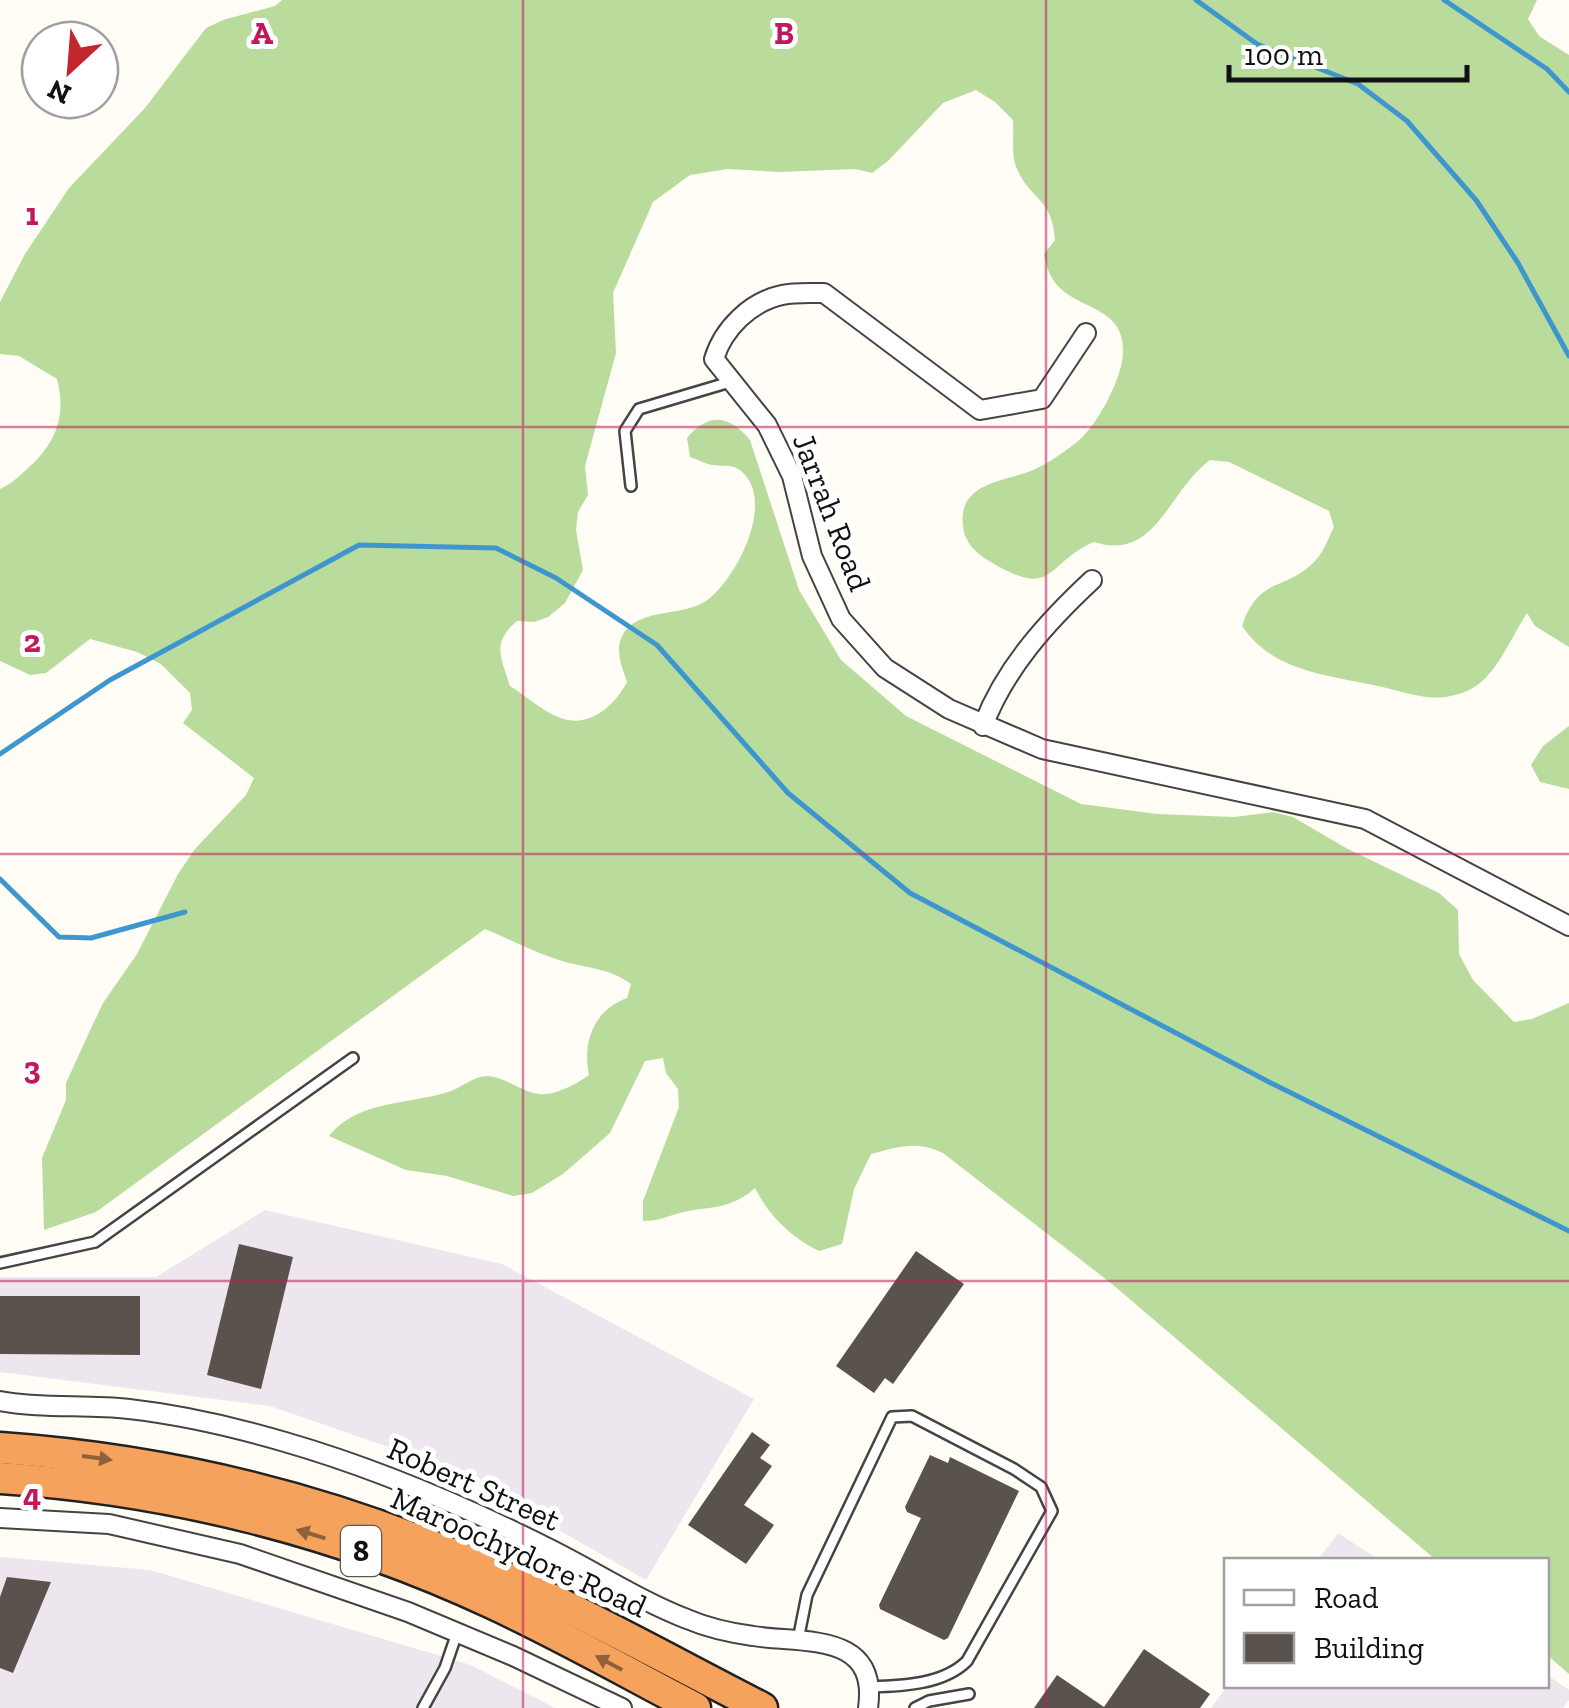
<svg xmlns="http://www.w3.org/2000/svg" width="1569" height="1708" font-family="'Zilla Slab',serif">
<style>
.industrial{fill:#eee6ef}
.forest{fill:#b9dc9c}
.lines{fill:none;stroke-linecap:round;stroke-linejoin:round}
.stream{stroke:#3f96cf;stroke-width:5}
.building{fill:#5a524d}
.lane-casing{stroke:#444;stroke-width:14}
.street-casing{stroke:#444;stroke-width:22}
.highway-casing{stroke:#222;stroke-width:35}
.lane{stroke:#fff;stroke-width:9}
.street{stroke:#fff;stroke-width:18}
.highway{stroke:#f5a25d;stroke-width:30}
.oneway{fill:#8e613b}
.grid{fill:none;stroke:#c2185b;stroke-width:2.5;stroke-opacity:0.55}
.labels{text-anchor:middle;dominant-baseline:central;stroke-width:10;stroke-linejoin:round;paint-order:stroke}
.shield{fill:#fff;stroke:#585858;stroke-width:2.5}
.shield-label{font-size:30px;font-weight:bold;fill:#111}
.street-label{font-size:32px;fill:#111;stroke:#fff}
.grid-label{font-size:32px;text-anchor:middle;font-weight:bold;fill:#c2185b;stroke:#fff;stroke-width:10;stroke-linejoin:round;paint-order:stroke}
</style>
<rect width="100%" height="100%" fill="#fffdf5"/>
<g class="industrial">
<polygon points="265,1210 502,1264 754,1399 646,1580 452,1469 270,1406 0,1372 0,1277 156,1277"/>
<polygon points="1338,1533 1379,1560 1318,1560"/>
<polygon points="0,1557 150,1570 471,1665 555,1708 0,1708"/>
<polygon points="1547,1675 1569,1690 1569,1700 1563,1708 1211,1708 1227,1686 1546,1686"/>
</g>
<g class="forest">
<path d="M282,0H1537L1528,19L1539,36L1569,55V647L1535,626L1527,613C1511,637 1495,680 1467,691C1434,705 1410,693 1378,686C1328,675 1273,672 1242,626C1259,576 1283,592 1313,563C1323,554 1328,539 1334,527L1329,511L1229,462L1210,460C1167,492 1156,562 1094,542C1043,564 1056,601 989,561C975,553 964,541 963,526C958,485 998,482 1025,473C1042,468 1063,453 1077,442C1097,426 1121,380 1123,355C1126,308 1084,311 1060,288C1050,279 1046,266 1044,254L1055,240C1052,197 1031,201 1017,169C1011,155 1014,136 1013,120L995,102L976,90L943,103L888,161L872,173L855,169L780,172L728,169L690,175L653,202L613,293L616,353L585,466L588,495L578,512L576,530L583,570L565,603L548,617L534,622L517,621C491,643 501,657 510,686C526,696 546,714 564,719C591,727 616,704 627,682C621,663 613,647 626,630C643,609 683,616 706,601C736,580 777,501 741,471C731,463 724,467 712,465C705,464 697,459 690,457L687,438C709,412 729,415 750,440L799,590L841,660L906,716L1081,804L1157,814L1234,817L1273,812L1293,817L1346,848L1439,893L1458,910L1459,954L1473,980L1514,1022L1532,1019L1569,1003V1674L1547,1655L1546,1560H1436L1112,1284L943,1153C917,1140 898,1147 871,1154L854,1189L842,1244L819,1251C791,1237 769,1216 755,1188C728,1212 707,1205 676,1214C663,1218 657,1221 643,1221V1201L679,1107L678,1089L666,1073L663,1058L645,1061L610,1133L563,1174L532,1193L513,1196L447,1176L406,1170L329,1136C359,1099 410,1105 451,1091C464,1086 474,1076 487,1076C506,1077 521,1092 539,1094C554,1096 577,1084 589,1075C582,1042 594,1010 627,998L631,984C612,970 592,968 569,963C541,956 512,940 485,929L96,1212L44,1230L42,1158L66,1100V1083L87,1037L103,1003L137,954L178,874L195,849L246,795L254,778L183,723L192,710L190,693L161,664L137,652L90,639L46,673L30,675L0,661V489C10,485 17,478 26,470C55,445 67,417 57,379L19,356L0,354V302L25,254L69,188L145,108L206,28L223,20L275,6Z"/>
<polygon points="1569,726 1569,789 1540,782 1531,765 1543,746"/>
</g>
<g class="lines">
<g class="stream">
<polyline points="1196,0 1257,44 1358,84 1407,121 1476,200 1518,263 1569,356"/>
<polyline points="1444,0 1547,69 1569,92"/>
<polyline points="0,754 110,680 359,545 496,548 556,578 657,645 788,793 910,893 1271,1083 1569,1231"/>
<polyline points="0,879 59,937 91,938 185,912"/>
</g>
</g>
<g class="building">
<polygon points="239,1244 293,1257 261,1389 207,1375"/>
<polygon points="916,1251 964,1284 893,1384 885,1378 874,1393 836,1366"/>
<polygon points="0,1296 140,1296 140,1355 0,1354"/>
<polygon points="752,1432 770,1445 760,1458 772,1466 744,1505 774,1525 746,1564 688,1525"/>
<polygon points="930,1455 948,1463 950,1457 1019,1491 948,1638 944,1640 880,1609 879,1605 921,1518 907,1512 905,1507"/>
<polygon points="7,1577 51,1582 13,1673 0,1668 0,1597"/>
<polygon points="1144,1649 1210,1694 1200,1708 1034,1708 1057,1675 1104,1707"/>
</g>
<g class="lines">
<defs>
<g id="lane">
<polyline points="631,486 625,431 639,409 730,382"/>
<polyline points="0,1263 95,1242 353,1058"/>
<path d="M798,1640L807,1595L892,1417L912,1416L1014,1469L1041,1487L1052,1511L967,1661C943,1685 901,1686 869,1687"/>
<polyline points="423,1708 445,1668 457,1633"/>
<polyline points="915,1708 929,1701 969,1694"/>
</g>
<g id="street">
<path d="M1086,333L1042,399L980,410L824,293C810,293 795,292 782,295C750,302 723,329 714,359L767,425L792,476L812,556L841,619L885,668L949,709L1042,749L1365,819L1569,926"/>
<path d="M983,726C1005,668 1047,622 1092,580"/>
<path d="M0,1401C42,1409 86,1404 129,1409C182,1415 234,1427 285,1442C375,1468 462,1505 546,1547C593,1570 638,1600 687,1619C708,1628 731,1633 753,1636C802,1644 879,1631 868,1708"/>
<polyline points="0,1518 109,1524 240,1554 408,1612 513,1656 622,1708"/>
</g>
<g id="highway">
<path d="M0,1448C153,1459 301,1492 442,1550C552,1595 657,1654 762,1708"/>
<path d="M0,1478C170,1489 338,1531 492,1603C561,1635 628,1673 695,1708"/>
</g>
</defs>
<use href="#lane" class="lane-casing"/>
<use href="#street" class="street-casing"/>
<use href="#highway" class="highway-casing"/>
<use href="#lane" class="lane"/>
<use href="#street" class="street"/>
<use href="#highway" class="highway"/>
</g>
<defs><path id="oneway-solid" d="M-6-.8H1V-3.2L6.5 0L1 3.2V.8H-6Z" transform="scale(2.5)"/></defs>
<g class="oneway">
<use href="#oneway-solid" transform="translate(97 1458) rotate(8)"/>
<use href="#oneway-solid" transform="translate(311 1534) rotate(-163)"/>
<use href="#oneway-solid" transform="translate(609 1663) rotate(-152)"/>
</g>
<path class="grid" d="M523,0V1708M1046,0V1708M0,427H1569M0,854H1569M0,1281H1569"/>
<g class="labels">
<rect class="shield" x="341" y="1526" width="40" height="50" rx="8"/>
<g class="shield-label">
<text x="361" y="1551">8</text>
</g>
<g class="street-label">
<text transform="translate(832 512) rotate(69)">Jarrah Road</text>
<text transform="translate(474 1484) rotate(24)">Robert Street</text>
<text transform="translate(519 1552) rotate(24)">Maroochydore Road</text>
</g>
</g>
<g class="grid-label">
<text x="262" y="44">A</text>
<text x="784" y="44">B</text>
<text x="32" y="225">1</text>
<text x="32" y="652">2</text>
<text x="32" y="1079">3</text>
<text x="32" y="1506">4</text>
</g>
<rect x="1224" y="1558" width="325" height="130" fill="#ffffff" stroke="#a0a0a0" stroke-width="2.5"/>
<rect x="1244" y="1590" width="50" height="15" fill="#ffffff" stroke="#a0a0a0" stroke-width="2.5"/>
<text x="1314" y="1608" font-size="30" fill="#111111">Road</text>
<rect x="1244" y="1633" width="50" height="30" fill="#5a524d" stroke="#a0a0a0" stroke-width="2.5"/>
<text x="1314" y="1658" font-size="30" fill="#111111">Building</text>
<g transform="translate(70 70) rotate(206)"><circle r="48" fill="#ffffff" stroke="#a0a0a0" stroke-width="2.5"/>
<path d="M0-8L18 38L0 25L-18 38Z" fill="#c4262e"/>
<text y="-15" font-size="28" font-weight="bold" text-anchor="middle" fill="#111111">N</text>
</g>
<path d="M1229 65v15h238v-15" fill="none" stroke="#111111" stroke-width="5"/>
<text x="1244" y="65" font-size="30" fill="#111111" stroke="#ffffff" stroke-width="8" paint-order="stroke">100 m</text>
</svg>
